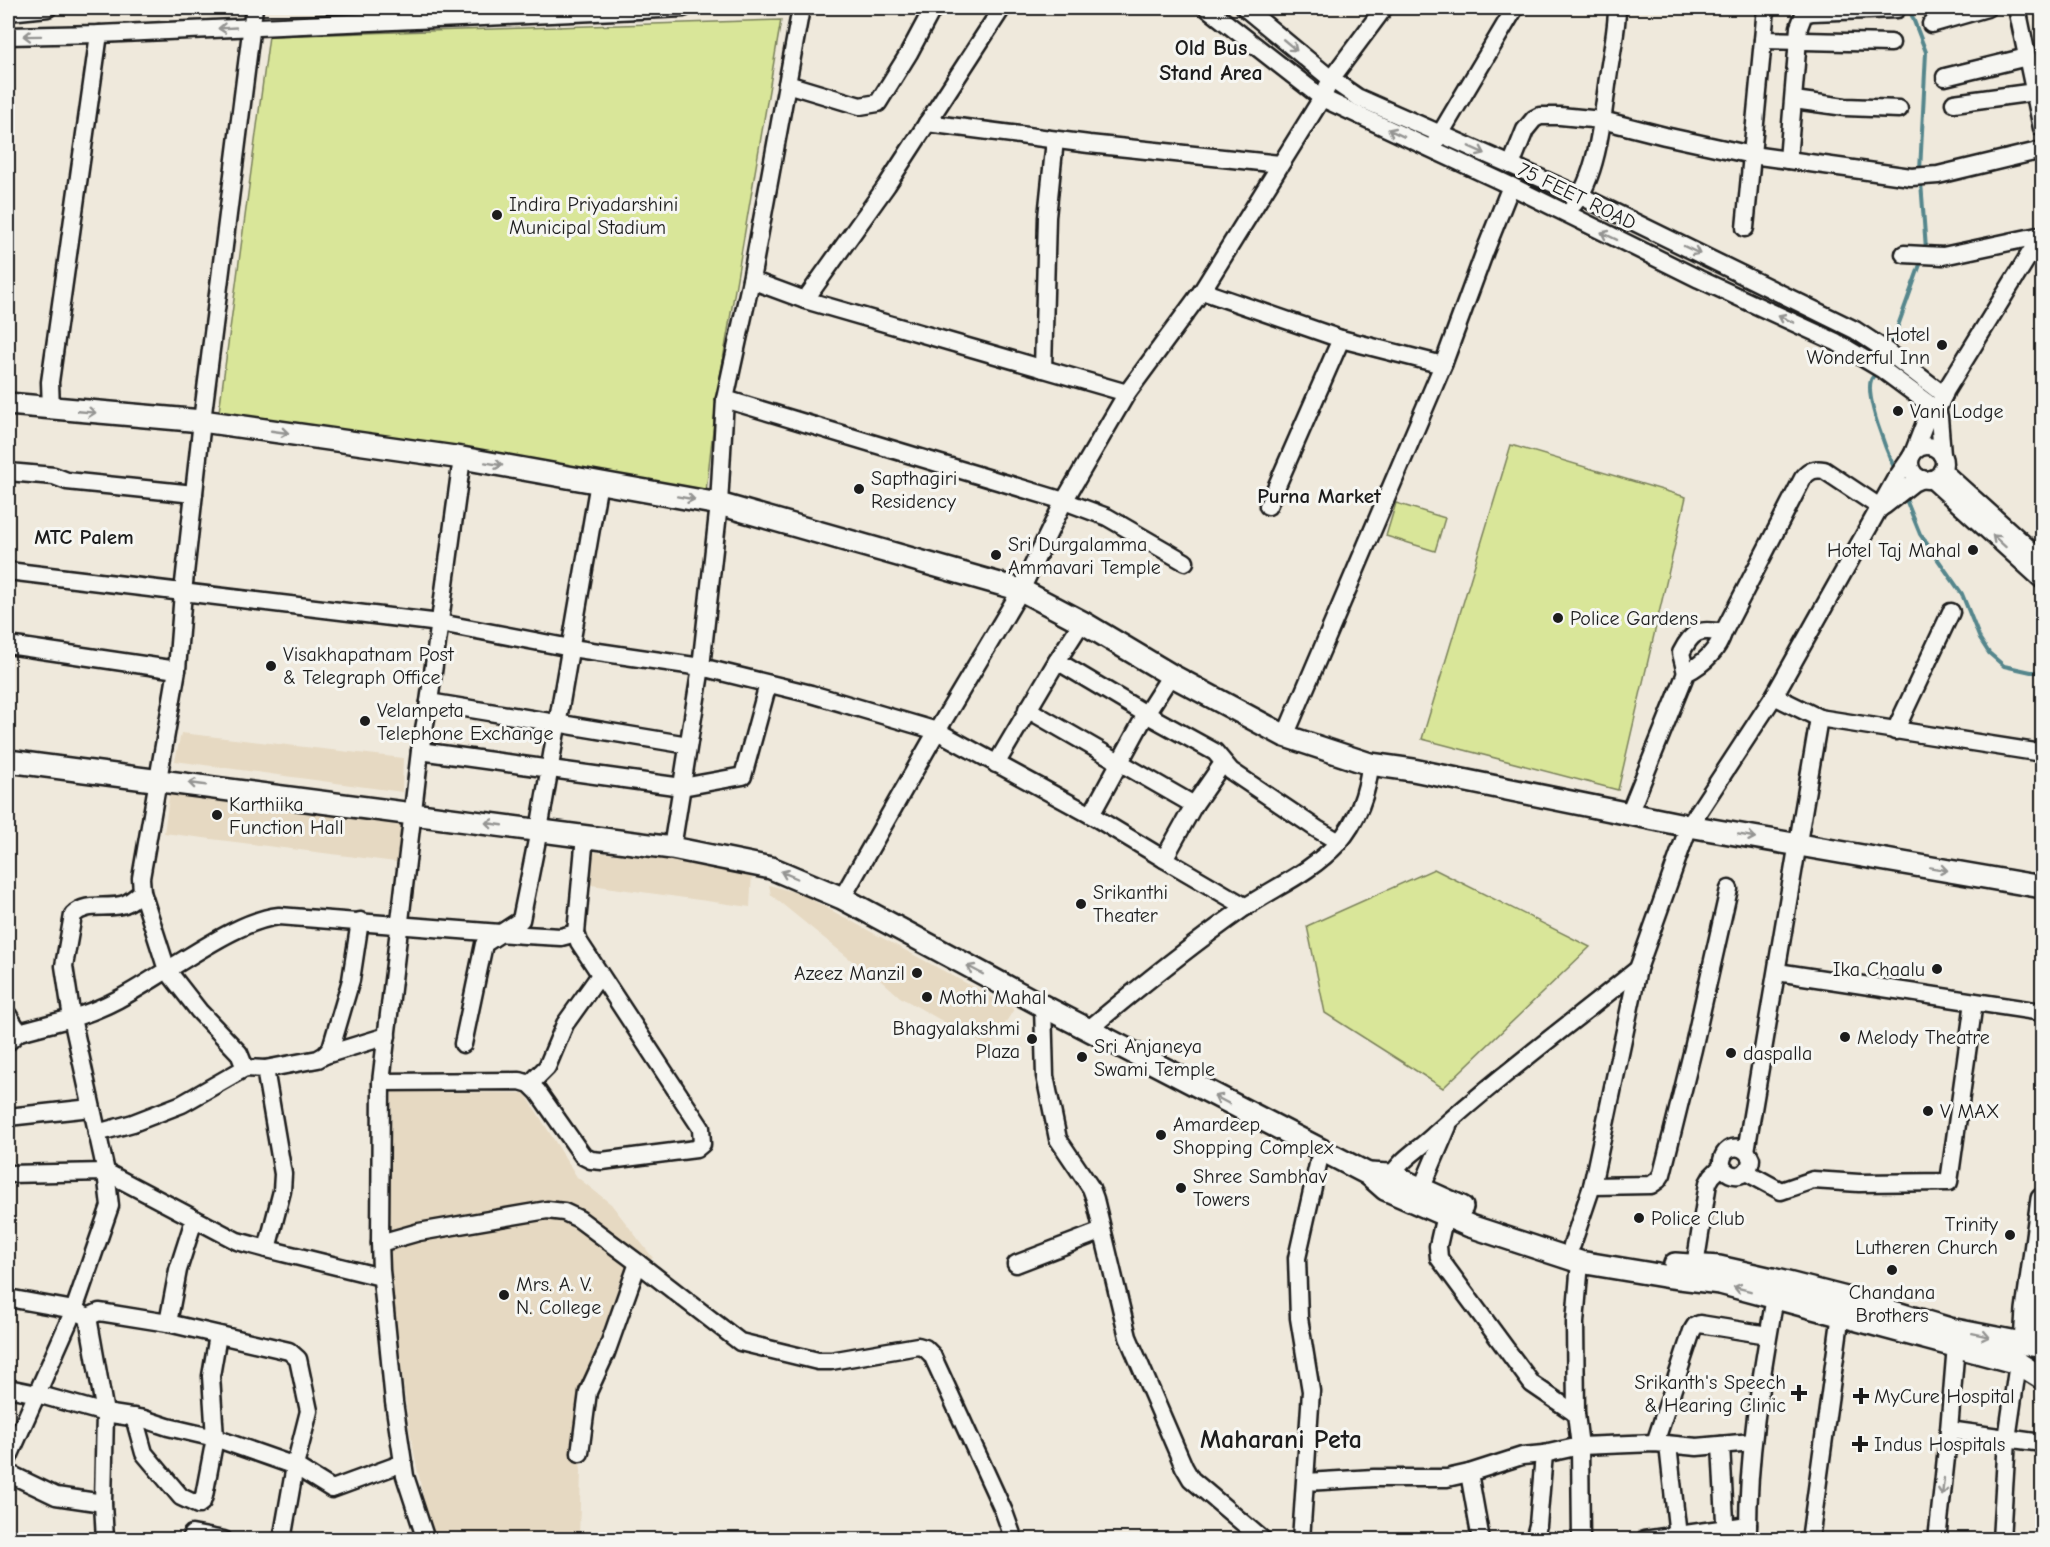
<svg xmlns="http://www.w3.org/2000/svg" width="2050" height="1547" font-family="'Comic Neue',sans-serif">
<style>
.built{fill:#e6d9c2}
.green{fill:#d9e699;stroke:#7a815a;stroke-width:1.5}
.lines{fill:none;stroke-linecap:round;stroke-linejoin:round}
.stream{stroke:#55868c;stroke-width:4}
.minor-casing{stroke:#1c1c1c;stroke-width:21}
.major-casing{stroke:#1c1c1c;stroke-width:26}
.minor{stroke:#f6f6f2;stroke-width:16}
.major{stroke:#f6f6f2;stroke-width:21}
.oneway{stroke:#949492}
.poi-dot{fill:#1c1c1c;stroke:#f6f6f2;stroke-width:2}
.labels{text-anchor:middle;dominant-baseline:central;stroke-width:6;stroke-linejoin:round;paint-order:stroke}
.street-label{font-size:20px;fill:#1c1c1c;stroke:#f6f6f2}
.poi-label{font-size:20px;fill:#1c1c1c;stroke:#f6f6f2;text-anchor:start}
.neighbourhood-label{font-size:21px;font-weight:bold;fill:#1c1c1c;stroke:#f6f6f2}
.quarter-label{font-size:22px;font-weight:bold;fill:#1c1c1c;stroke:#f6f6f2}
.district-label{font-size:26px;font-weight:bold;fill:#1c1c1c;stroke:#f6f6f2}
</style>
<rect width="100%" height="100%" fill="#efe9dc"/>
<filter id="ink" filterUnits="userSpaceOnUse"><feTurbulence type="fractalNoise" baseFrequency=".0167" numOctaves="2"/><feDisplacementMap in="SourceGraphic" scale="12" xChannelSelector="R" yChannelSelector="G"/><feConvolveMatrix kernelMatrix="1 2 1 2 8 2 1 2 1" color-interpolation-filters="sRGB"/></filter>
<g filter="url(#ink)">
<g class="built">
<polygon points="181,733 403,758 402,792 175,761"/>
<polygon points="170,791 407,822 404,863 164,833"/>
<polygon points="586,851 653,858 752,873 750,907 584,884"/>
<polygon points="769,885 801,894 1014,1009 990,1048 900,997 881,980 851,960 771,895"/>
<polygon points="392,1091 525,1093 577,1177 611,1204 653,1258 624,1272 575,1409 581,1471 579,1539 436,1539 426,1511 411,1438 394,1319 389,1227"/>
</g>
<g class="green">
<polygon points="781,20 717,395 706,492 219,412 269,36"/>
<polygon points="1511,445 1686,497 1618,790 1422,739"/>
<polygon points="1396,503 1445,518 1435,551 1386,536"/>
<polygon points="1434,869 1590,947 1443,1088 1325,1013 1307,926"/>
</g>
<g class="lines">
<g class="stream">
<polyline points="1909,8 1926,52 1920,171"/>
<polyline points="1921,182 1926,249"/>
<polyline points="1890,348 1922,259"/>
<path d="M1876,373C1875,375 1872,377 1871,380C1865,398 1887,452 1895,470"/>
<polyline points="1905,497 1920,534 1962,594 1980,639 1989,653 2004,666 2031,672 2042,672"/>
</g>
<defs>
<g id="minor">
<polyline points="1207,8 1322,98 1511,186 1699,279 1836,342 1883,370 1937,410"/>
<polyline points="1245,8 1331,79 1357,97 1581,196 1855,330 1884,349 1944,395"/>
<polyline points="2017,8 2042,128"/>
<polyline points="8,12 48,8"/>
<polyline points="1931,24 1987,8"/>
<polyline points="8,36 99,34 684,8"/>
<polyline points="1763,40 1891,43"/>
<polyline points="1945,77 2027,57"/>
<polyline points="787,84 860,106 878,103 909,53 933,8"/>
<polyline points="1794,100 1845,107 1899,109"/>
<polyline points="1954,103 2035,92"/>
<polyline points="927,123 1089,144 1280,164"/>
<polyline points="1436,141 1515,8"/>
<polyline points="1788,160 1799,27 1804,14 1812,12 1897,9"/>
<polyline points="1511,165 1525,130 1534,119 1540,116 1560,116 1602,120 1665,136 1752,155 1911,177 1938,175 2042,150"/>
<path d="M1574,204C1599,174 1603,110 1609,71C1612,50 1617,29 1617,8"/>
<polyline points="1745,228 1766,8"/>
<polyline points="1904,254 1943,256 2042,235"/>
<polyline points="751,280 805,300 1127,393"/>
<polyline points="1202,291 1341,339 1443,365"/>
<polyline points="805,300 887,185 1002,8"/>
<polyline points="1043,369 1047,217 1055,140"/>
<polyline points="725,399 1064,501 1107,517 1185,562"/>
<polyline points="51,409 50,382 99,34"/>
<polyline points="1937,410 1939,417 1942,455"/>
<circle cx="1927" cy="463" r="17"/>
<polyline points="1914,451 1926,420 1937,410 1946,390 2042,234"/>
<polyline points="1942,470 2042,560"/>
<polyline points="8,472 54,476 67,481 194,494"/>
<polyline points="1931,479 2042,580"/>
<polyline points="1268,506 1341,339"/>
<polyline points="1884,506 1913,483 1922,479"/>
<polyline points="8,571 440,623 571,648 701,667 811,694 937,731 1091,815 1164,859"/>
<polyline points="1082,622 1057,661 1146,714 1215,752 1231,771 1317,829 1339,842"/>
<polyline points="8,645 177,670"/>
<path d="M1686,673L1681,653C1692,631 1699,628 1723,633"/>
<polyline points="1774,696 1819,718 2042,753"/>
<polyline points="429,702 688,745"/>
<polyline points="1027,709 1194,805"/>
<polyline points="1895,731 1951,612"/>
<polyline points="1285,736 1443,365 1485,251 1511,186"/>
<polyline points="420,751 682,787 743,776 768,684"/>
<polyline points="1223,763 1194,805 1164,859 1246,907"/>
<polyline points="996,764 1057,661"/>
<path d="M1629,814L1686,673C1703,664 1717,652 1723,633L1803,478C1809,471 1814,468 1824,470L1881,508"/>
<polyline points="1091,815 1146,714 1171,675"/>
<polyline points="672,848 701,667 719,504 725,399 751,280 801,8"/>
<polyline points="842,898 937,731 1021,590 1064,501 1127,393 1202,291 1322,98 1331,79 1384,8"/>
<polyline points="1777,972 2042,1012"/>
<polyline points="1043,1006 1045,1076 1058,1139 1091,1188 1095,1199 1128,1337 1184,1467 1191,1479 1263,1540"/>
<path d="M8,1015L19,1032L72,1018L64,966L73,915C86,902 104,909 121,905C129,904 135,897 142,892"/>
<path d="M1089,1029C1139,987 1190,946 1244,908C1277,886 1310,873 1338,843C1357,822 1368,792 1370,764"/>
<polyline points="8,1042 19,1032"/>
<polyline points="463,1044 484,944 521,920 539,830 599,482"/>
<polyline points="325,1055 387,1036"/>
<polyline points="265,1069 318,1059 325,1055 331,1048 351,980 360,921"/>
<polyline points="381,1082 520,1081 530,1084 538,1092 583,1156 591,1160 602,1161 696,1149 702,1144 701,1128 579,942 576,933 585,836"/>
<polyline points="530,1084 547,1067 565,1024 600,975"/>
<polyline points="8,1117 91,1108"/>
<path d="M97,1133L133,1123L182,1104L245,1068L239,1053L199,1011L167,970C199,951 243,920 279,916L525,935L561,937L576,933"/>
<polyline points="1746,1151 1819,718"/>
<polyline points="1746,1172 1781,1191 1813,1180 1859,1183 1949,1182 1974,1002"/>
<polyline points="8,1174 106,1172 237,1241 267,1249 282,1191 283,1174 265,1069 245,1068"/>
<path d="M1387,1184C1398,1160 1415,1153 1434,1135C1498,1077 1570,1024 1638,969"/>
<polyline points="1592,1186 1651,1185 1658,1180 1662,1174 1693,1049 1729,889"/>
<polyline points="1417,1199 1448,1126"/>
<polyline points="1445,1215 1438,1246 1439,1258 1532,1384 1576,1414"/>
<polyline points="380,1243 419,1232 547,1210 564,1212 579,1219 638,1263 740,1342 818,1361 831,1361 918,1346 925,1348 932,1355 1004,1512 1014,1540"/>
<polyline points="1572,1245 1592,1186 1638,969 1689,826 1774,696 1895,480 1911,457"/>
<polyline points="267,1249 381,1277"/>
<polyline points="1580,1262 1575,1323 1576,1414 1580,1446 1581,1540"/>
<polyline points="1016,1264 1102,1231"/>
<path d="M1695,1266L1708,1183L1712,1176L1722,1166C1720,1146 1743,1140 1751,1159C1750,1177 1731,1181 1722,1166"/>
<polyline points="8,1298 74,1310 8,1459"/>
<polyline points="88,1317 99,1312 106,1313 168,1323 289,1351 298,1359 309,1411 295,1466 282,1540"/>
<polyline points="168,1323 178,1270 194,1220"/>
<polyline points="8,1388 37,1394 105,1413 144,1419 168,1427 215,1438 211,1376 218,1335"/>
<polyline points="134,1417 144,1453 181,1497 198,1505 202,1502 204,1496 215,1438 295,1466 332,1489 403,1463"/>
<polyline points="1949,1430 2042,1443"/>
<polyline points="1655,1443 1692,1331 1695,1326 1700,1324 1768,1335"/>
<polyline points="1668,1445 1678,1536"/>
<polyline points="1721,1445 1726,1540"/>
<polyline points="580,1453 588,1392 606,1353 638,1263"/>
<polyline points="8,1473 56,1496 103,1503"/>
<polyline points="1469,1473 1481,1540"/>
<polyline points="1306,1482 1374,1478 1447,1478 1469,1473 1522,1456 1544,1454 1580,1446 1655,1443 1697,1447 1752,1442"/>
<polyline points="192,1534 224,1540"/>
<path d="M105,1540L103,1503L105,1413L88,1317L74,1310L110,1206L106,1172L72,1018C108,1008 135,990 167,970L142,892L141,878L177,670L183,592L202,421L254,8"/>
<polyline points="426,1540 405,1476 394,1402 381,1270 380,1243 381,1082 420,751 429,702 462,458"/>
<polyline points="1301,1540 1311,1391 1299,1318 1297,1258 1321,1151"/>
<polyline points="1534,1540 1538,1525 1544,1454"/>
<polyline points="1644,1540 1748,1525"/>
<path d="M1748,1540C1747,1457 1761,1378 1775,1297"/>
<polyline points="1810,1540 1842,1306"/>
<polyline points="1937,1540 1949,1430 1956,1345"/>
<polyline points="2001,1540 2007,1439 2018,1363"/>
</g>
<g id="major">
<polyline points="8,404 202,421 462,458 719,504 1021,590 1082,622 1171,675 1285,736 1370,764 1413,770 1689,826 2042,887"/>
<polyline points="8,761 672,848 771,868 842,898 1043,1006 1368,1174 1385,1189 1470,1226 1580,1262 1664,1276 1720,1283 2018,1363 2042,1378"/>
<polyline points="1368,1174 1391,1175 1462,1207"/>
<polyline points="1675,1264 1719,1267 1772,1279 1850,1299 1950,1329 2042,1347"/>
<polyline points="2025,1342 2027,1310 2042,1199"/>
</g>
</defs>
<use href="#minor" class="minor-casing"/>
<use href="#major" class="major-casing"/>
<use href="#minor" class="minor"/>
<use href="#major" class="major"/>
</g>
<defs><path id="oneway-shaft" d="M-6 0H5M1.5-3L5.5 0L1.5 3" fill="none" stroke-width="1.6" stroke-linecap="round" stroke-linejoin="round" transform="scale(1.5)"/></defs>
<g class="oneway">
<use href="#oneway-shaft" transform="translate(227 28) rotate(177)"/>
<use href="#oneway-shaft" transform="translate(32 36) rotate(179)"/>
<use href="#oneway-shaft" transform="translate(1290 45) rotate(40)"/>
<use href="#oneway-shaft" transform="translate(1396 133) rotate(-155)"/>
<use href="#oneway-shaft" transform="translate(1477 150) rotate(24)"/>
<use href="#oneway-shaft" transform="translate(1609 236) rotate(-154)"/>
<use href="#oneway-shaft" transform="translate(1692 250) rotate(26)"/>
<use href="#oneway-shaft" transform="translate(1786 319) rotate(-155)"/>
<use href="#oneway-shaft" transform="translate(87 412) rotate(5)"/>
<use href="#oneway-shaft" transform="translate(280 432) rotate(8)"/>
<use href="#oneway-shaft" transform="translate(494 464) rotate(10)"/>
<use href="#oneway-shaft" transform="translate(686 498) rotate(10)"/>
<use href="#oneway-shaft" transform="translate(1999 541) rotate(-138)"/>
<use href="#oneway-shaft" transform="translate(197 784) rotate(-172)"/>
<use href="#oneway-shaft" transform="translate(494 824) rotate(-172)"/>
<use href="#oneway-shaft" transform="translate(1747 836) rotate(10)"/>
<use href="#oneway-shaft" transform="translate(1939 869) rotate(10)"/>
<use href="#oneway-shaft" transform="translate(789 875) rotate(-157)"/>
<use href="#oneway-shaft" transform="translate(975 970) rotate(-152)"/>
<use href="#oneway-shaft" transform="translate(1222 1100) rotate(-152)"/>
<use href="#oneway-shaft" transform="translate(1742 1289) rotate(-166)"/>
<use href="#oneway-shaft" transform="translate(1981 1335) rotate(12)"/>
<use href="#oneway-shaft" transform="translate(1943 1487) rotate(96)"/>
</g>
</g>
<g class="poi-dot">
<circle cx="497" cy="215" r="6"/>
<circle cx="1942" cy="345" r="6"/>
<circle cx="1898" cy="411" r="6"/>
<circle cx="859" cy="489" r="6"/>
<circle cx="1973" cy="550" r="6"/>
<circle cx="996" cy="555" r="6"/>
<circle cx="1558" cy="618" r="6"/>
<circle cx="271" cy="666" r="6"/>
<circle cx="365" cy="721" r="6"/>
<circle cx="217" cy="815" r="6"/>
<circle cx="1081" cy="904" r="6"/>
<circle cx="1937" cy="969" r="6"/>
<circle cx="917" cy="973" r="6"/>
<circle cx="927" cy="997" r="6"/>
<circle cx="1845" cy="1037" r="6"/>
<circle cx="1032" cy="1039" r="6"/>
<circle cx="1731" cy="1053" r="6"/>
<circle cx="1082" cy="1057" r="6"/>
<circle cx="1928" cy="1111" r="6"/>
<circle cx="1161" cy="1135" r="6"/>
<circle cx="1181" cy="1188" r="6"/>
<circle cx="1639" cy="1218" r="6"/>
<circle cx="2010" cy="1235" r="6"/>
<circle cx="1892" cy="1270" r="6"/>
<circle cx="504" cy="1295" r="6"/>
<path d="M1796 1384h6v6h6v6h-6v6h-6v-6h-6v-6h6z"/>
<path d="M1858 1387h6v6h6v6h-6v6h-6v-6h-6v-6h6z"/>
<path d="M1857 1435h6v6h6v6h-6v6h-6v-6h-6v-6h6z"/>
</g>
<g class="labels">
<g class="street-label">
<text transform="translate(1577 196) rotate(26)">75 FEET ROAD</text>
</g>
<g class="poi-label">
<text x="509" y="204">Indira Priyadarshini<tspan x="509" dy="23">Municipal Stadium</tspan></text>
<text x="1930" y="334" text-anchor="end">Hotel<tspan x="1930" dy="23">Wonderful Inn</tspan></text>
<text x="1910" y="411">Vani Lodge</text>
<text x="871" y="478">Sapthagiri<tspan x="871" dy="23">Residency</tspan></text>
<text x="1008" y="544">Sri Durgalamma<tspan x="1008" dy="23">Ammavari Temple</tspan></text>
<text x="1961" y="550" text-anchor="end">Hotel Taj Mahal</text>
<text x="1570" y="618">Police Gardens</text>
<text x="283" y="654">Visakhapatnam Post<tspan x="283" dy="23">&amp; Telegraph Office</tspan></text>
<text x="377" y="710">Velampeta<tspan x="377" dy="23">Telephone Exchange</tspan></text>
<text x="229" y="804">Karthiika<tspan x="229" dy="23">Function Hall</tspan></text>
<text x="1093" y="892">Srikanthi<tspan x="1093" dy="23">Theater</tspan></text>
<text x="1925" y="969" text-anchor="end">Ika Chaalu</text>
<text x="905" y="973" text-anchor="end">Azeez Manzil</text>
<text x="939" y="997">Mothi Mahal</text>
<text x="1020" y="1028" text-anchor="end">Bhagyalakshmi<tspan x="1020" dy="23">Plaza</tspan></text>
<text x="1857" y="1037">Melody Theatre</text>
<text x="1094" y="1046">Sri Anjaneya<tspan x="1094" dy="23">Swami Temple</tspan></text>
<text x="1743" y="1053">daspalla</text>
<text x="1940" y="1111">V MAX</text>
<text x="1173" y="1124">Amardeep<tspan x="1173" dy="23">Shopping Complex</tspan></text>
<text x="1193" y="1176">Shree Sambhav<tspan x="1193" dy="23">Towers</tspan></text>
<text x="1651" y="1218">Police Club</text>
<text x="1998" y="1224" text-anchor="end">Trinity<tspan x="1998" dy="23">Lutheren Church</tspan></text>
<text x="516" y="1284">Mrs. A. V.<tspan x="516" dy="23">N. College</tspan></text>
<text x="1892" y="1292" text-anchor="middle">Chandana<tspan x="1892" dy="23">Brothers</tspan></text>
<text x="1786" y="1382" text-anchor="end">Srikanth's Speech<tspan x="1786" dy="23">&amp; Hearing Clinic</tspan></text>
<text x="1874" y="1396">MyCure Hospital</text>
<text x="1874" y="1444">Indus Hospitals</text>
</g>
<g class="neighbourhood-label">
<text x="1319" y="496">Purna Market</text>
<text x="84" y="537">MTC Palem</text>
</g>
<g class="quarter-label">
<text x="1211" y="48">Old Bus<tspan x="1211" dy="25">Stand Area</tspan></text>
</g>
<g class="district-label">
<text x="1281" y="1440">Maharani Peta</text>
</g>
</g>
<rect width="2050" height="1547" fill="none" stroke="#f6f6f2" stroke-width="30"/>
<rect x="15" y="15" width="2020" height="1517" fill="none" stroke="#1c1c1c" stroke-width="2" filter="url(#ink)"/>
</svg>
